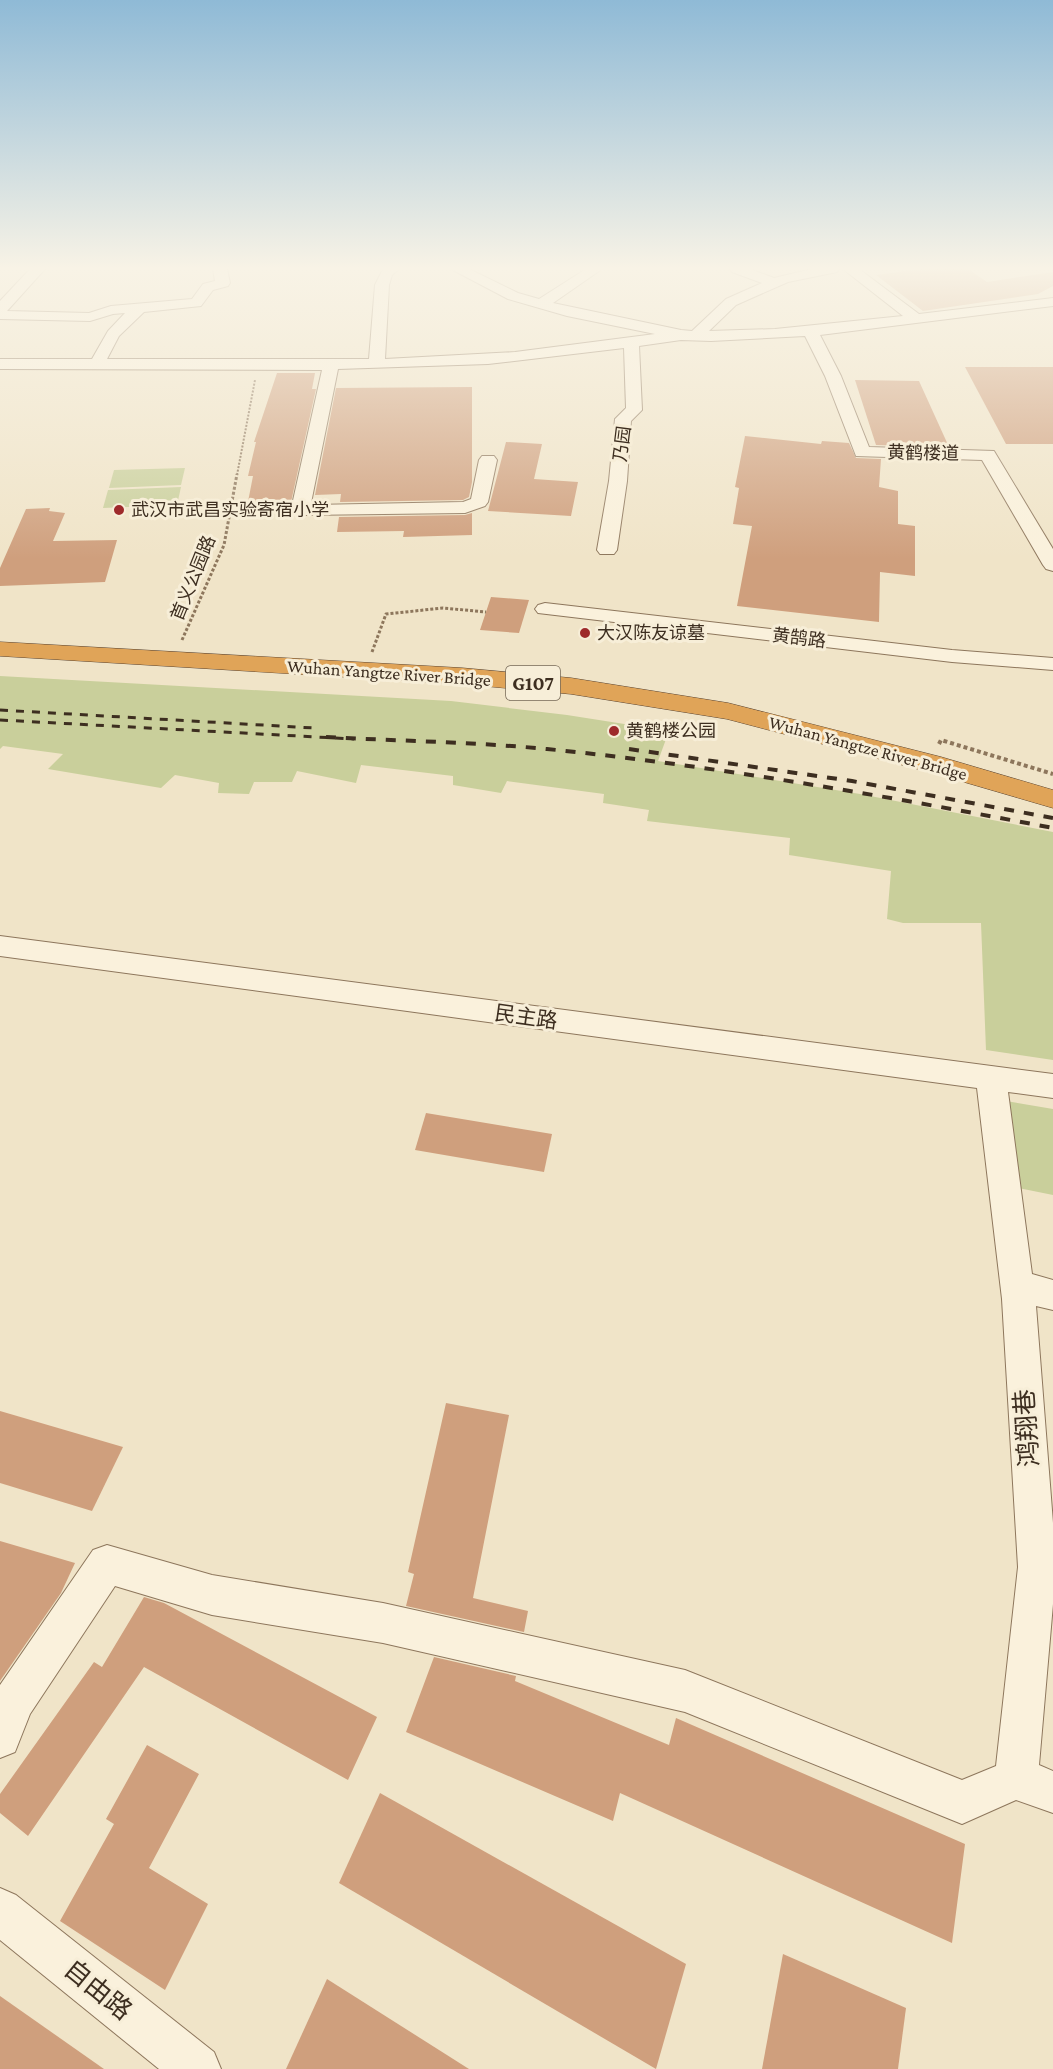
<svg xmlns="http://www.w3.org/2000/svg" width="1053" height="2069" font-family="'Crimson Pro','Noto Sans SC',serif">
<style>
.green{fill:#c9cf9b}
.building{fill:#cf9f7d}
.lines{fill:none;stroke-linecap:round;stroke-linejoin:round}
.minor-casing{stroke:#8d765c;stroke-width:2}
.highway-casing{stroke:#5b4430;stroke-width:1}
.path-far2{stroke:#8d765c;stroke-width:2;stroke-dasharray:2 1.5;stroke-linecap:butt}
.path-far1{stroke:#8d765c;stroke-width:3;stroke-dasharray:3 2;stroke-linecap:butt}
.path{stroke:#8d765c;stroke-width:4;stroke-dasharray:4 3;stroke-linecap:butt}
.minor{fill:#faf1dc;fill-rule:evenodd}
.highway{fill:#e0a458;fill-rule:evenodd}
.rail-far1{stroke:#3d2e20;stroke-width:3;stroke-dasharray:8 8;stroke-linecap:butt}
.rail{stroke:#3d2e20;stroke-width:4;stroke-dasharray:10 10;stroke-linecap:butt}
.poi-dot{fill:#9e2a2b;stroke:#f7eed8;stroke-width:2}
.labels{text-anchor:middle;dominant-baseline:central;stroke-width:6;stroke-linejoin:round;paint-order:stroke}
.far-street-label{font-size:18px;fill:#3d2e20;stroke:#f7eed8}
.far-poi-label{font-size:18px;fill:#3d2e20;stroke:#f7eed8;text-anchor:start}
.shield{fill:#f7eed8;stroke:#756857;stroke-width:1.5}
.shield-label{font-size:20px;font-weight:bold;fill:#3d2e20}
.street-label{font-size:21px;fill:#3d2e20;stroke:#f7eed8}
.near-street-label{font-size:26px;fill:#3d2e20;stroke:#f7eed8}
</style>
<rect width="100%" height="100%" fill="#f0e4c8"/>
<g class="green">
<polygon points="185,468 181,485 109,488 114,470"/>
<polygon points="181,487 177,505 103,508 108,490"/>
<polygon points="0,676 451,701 567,715 669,731 658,761 860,794 1053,832 1053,1060 986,1050 981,923 903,923 887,919 891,871 789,855 790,838 647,821 649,810 603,803 604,794 507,781 501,793 453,785 453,776 361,765 356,783 297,771 292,782 254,782 249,794 218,793 219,783 175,775 161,788 48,769 63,754 3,746 0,749"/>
<polygon points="1006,1101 1053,1109 1053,1195 1013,1187"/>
</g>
<g class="building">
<polygon points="921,269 968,269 987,282 1053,272 1053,286 1038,294 923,311 876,275"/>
<polygon points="965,367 1053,367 1053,444 1006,444"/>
<polygon points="277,373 315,373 312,389 316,389 289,511 246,512 253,476 248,476 256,442 254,442"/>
<polygon points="855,380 919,381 949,447 876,445"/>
<polygon points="472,387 472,482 469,497 463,500 340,502 341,494 315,495 336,388"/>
<polygon points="745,436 821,444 822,441 849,443 856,458 881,459 879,487 898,491 898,524 915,526 915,576 880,572 879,622 737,606 752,526 733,524 739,488 735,487"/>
<polygon points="506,442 542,444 534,479 578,482 571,516 488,511"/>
<polygon points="50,508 49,511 65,513 53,541 117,540 105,582 0,586 0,568 26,509"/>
<polygon points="472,513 472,535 403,537 404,531 337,532 339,517 465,515"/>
<polygon points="491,597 529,600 519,633 480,630"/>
<polygon points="426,1113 552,1134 544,1172 415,1150"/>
<polygon points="446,1403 509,1415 473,1598 528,1611 524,1632 406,1606 414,1574 408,1572"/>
<polygon points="0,1411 123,1447 92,1511 0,1483"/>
<polygon points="0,1541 75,1563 61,1593 0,1681"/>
<polygon points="144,1597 164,1603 377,1717 348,1780 144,1667 28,1836 0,1813 0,1794 94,1662 102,1667"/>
<polygon points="434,1657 516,1676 515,1681 669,1745 676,1718 965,1844 952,1943 620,1793 613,1821 406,1732"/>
<polygon points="147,1745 199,1774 149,1868 208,1904 165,1990 60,1921 114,1824 106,1819"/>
<polygon points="380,1793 686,1964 656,2069 339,1883"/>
<polygon points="783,1954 906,2008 898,2069 762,2069"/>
<polygon points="327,1979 469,2069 286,2069"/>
<polygon points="0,1996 104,2069 0,2069"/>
</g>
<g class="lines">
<defs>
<g id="minor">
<polygon points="30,269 45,269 7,311 89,313 111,306 192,299 203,284 215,281 213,269 227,269 230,283 228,286 213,290 201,306 144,312 119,336 107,359 369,359 375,285 383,269 399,269 392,275 389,285 385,359 515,352 655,334 567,316 508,299 451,269 469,269 518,293 539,299 586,269 602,269 553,303 681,330 692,331 726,299 762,283 732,272 730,269 750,269 774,278 812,269 839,269 837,272 788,282 736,305 709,331 775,329 903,316 843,269 859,269 919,314 1053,298 1053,306 820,335 841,376 869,447 994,451 1053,549 1053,571 1046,569 1043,565 982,460 856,456 825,376 805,336 711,341 681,340 639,346 642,410 631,421 627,481 617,550 614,554 600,554 597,550 609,481 615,419 626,408 624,348 488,364 338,369 311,503 313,505 463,502 471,499 479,460 482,456 494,456 497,460 488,502 485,506 465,513 302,515 292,505 322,370 0,369 0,359 92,359 108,331 125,313 113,314 90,321 0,319 0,301"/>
<polygon points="545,603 952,650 1053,658 1053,670 952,662 538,613 535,609 538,605"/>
<polygon points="0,936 1053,1074 1053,1098 1008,1092 1032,1274 1053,1280 1053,1310 1036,1306 1053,1523 1053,1604 1039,1765 1053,1771 1053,1813 1016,1800 962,1824 685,1712 383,1643 212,1615 115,1586 30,1714 15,1752 0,1758 0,1685 93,1550 107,1545 212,1575 383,1603 685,1670 962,1780 996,1766 1018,1567 1002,1299 977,1088 0,956"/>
<polygon points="0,1888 16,1895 214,2052 221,2069 159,2069 0,1940"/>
</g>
<polygon id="highway" points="0,642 462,668 571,678 728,703 941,757 1053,790 1053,808 933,773 727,719 571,694 462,684 0,656"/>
</defs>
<use href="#minor" class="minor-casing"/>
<use href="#highway" class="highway-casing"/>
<polyline class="path-far2" points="237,475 255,380"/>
<g class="path-far1">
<polyline points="182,640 224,545 237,474"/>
<polyline points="372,652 386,614 443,608 486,612"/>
</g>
<polyline class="path" points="939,744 941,740 1053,774"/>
<use href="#minor" class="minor"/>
<use href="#highway" class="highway"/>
<g class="rail-far1">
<polyline points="0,710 314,728"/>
<polyline points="0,720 354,739"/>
</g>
<g class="rail">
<path d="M326,737C399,741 474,742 547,749C717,766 885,796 1053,828"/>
<polyline points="629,749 852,781 1053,818"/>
</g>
</g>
<linearGradient id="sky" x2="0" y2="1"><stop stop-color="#8fbad6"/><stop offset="0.48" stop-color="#f8f3e6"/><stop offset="1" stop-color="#f8f3e6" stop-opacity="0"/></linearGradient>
<rect width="1053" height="559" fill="url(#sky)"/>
<g class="poi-dot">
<circle cx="119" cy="510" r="6"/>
<circle cx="585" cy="633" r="6"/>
<circle cx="614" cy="731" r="6"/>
</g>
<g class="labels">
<g class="far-street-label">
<text transform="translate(622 444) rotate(-83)">乃园</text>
<text transform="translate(923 453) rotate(1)">黄鹤楼道</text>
<text transform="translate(193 578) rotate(-68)">首义公园路</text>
<text transform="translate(799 638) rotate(7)">黄鹄路</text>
<text transform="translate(389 673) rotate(4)">Wuhan Yangtze River Bridge</text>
<text transform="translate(868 748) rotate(15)">Wuhan Yangtze River Bridge</text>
</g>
<g class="far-poi-label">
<text x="131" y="510">武汉市武昌实验寄宿小学</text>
<text x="597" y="633">大汉陈友谅墓</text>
<text x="626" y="731">黄鹤楼公园</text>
</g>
<rect class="shield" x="506" y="666" width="54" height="34" rx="4.5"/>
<g class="shield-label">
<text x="533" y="683">G107</text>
</g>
<g class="street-label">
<text transform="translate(526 1017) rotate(8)">民主路</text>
</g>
<g class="near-street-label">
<text transform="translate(1027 1428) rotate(-94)">鸿翔巷</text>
<text transform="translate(98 1990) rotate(39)">自由路</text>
</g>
</g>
</svg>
